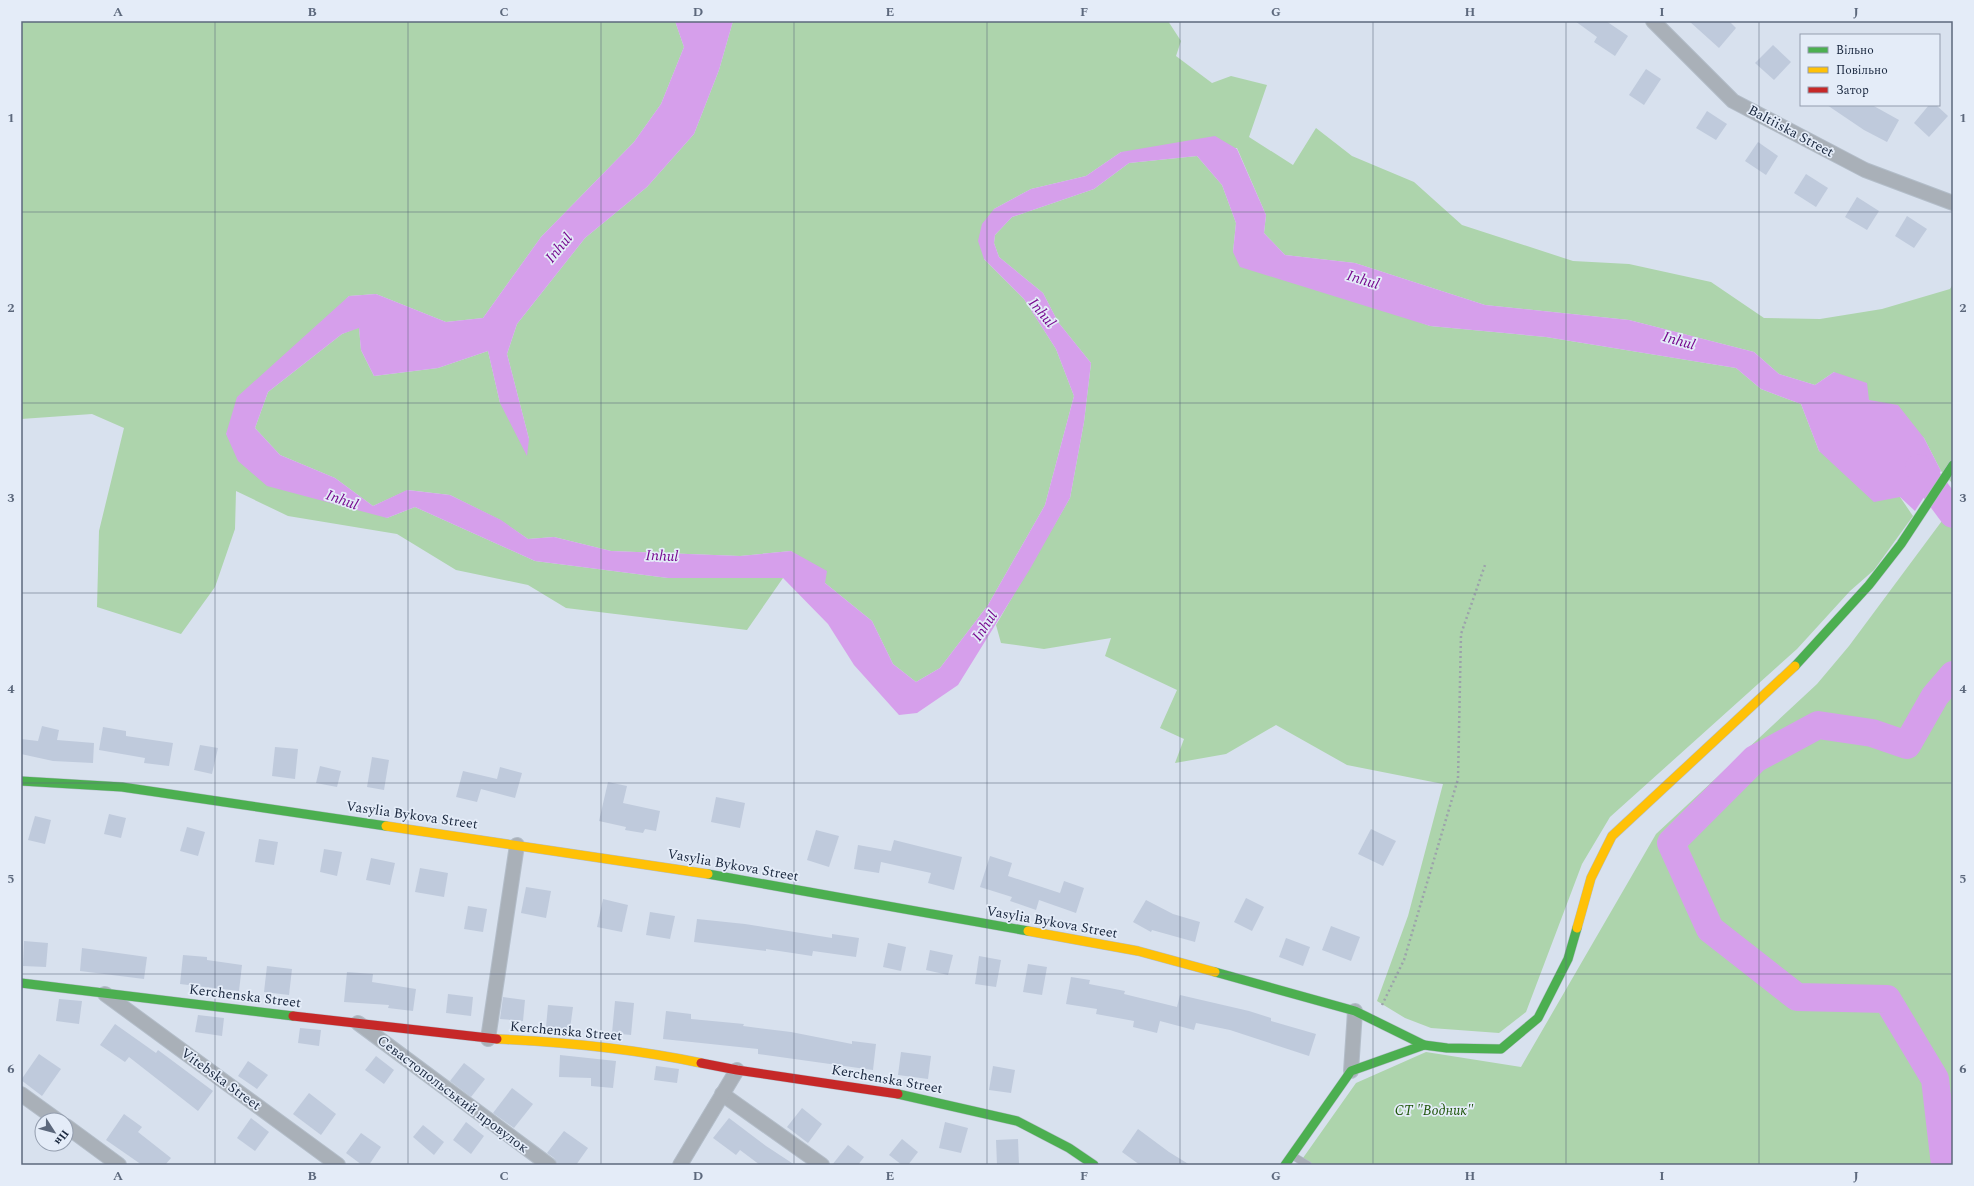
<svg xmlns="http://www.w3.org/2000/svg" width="1974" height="1186" font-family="Spectral,serif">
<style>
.green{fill:#add4ac}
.water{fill:#d69feb}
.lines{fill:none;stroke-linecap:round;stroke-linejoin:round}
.river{stroke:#d69feb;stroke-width:28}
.building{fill:#bfcadc}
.lane-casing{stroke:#b3bdc9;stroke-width:8}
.street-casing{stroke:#b3bdc9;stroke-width:16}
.fast-casing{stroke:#b3bdc9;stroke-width:10}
.slow-casing{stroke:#b3bdc9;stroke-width:10}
.jam-casing{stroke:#b3bdc9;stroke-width:10}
.path{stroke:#9ca2ab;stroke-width:2.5;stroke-dasharray:2 3;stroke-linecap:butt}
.lane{stroke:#a9b0b8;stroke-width:7}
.street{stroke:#a9b0b8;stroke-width:14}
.fast{stroke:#4caf50;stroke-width:9}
.slow{stroke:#ffc107;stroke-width:9}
.jam{stroke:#c62828;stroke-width:9}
.grid{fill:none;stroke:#5c687c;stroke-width:1;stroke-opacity:0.55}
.labels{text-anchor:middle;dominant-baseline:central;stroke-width:3.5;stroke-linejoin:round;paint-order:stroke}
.street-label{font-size:14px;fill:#19273e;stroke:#e4ecf8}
.park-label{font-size:14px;font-style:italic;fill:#1c5306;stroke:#e4ecf8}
.water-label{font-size:15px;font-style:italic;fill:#770a8f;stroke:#e4ecf8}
.neatline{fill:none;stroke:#5c687c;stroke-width:1.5}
.grid-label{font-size:13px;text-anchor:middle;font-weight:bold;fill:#5c687c}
</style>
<rect width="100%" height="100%" fill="#d8e1ee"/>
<g class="green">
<polygon points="21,21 675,21 684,47 661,104 634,142 541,237 483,318 446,322 376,294 349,296 226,434 387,518 415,507 535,561 668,578 783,578 747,630 566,608 528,585 456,570 397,534 288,516 236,491 235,529 215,587 181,634 97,607 99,531 124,428 92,414 21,419"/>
<polygon points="733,21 1168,21 1181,41 1176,56 1212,83 1231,76 1267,85 1249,137 1293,165 1316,128 1352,156 1414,182 1462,225 1573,261 1629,264 1711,282 1764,318 1820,319 1882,309 1950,289 1953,284 1953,484 1941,471 1924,438 1869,400 1834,372 1815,385 1779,374 1754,352 1629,320 1485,305 1355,263 1285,255 1264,233 1266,215 1237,148 1121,152 1086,176 1031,189 994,209 984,259 1024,299 1056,349 1074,396 1045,505 988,605 940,668 916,682 893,664 872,621 825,583 791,551 740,556 611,551 554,537 528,539 500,520 450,495 408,490 373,506 335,478 280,455 255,428 268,392 342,334 359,327 361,350 374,376 438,368 488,351 500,403 529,439 507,354 517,324 585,238 647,187 694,134 719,70"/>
<polygon points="1197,156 1222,185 1236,223 1233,252 1430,326 1546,337 1736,368 1761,389 1801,404 1819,451 1900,497 1913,516 1874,570 1850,591 1797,649 1610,817 1582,864 1526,1012 1499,1033 1431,1028 1405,1018 1377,1001 1408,916 1443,784 1347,765 1276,725 1226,754 1175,763 1184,739 1160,728 1177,690 1105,656 1111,638 1044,649 1001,643 996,625 1070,498 1084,422 1091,363 1058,322 1043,293 999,257 994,243 995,235 1012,217 1094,189 1129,163"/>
<polygon points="1953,506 1953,1165 1298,1165 1356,1083 1426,1052 1521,1067 1656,834 1817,684 1849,646"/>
</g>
<polygon class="water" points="675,21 733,21 719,70 694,134 647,187 585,238 517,324 507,354 529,439 527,456 500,403 488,351 438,368 374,376 361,350 359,328 342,334 268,392 255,428 280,455 335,478 373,506 407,490 450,495 501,520 528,539 554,537 611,551 740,556 791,551 827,571 825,583 872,621 893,664 916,682 940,668 988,605 1045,505 1074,396 1056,349 1024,299 984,259 978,241 982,224 994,209 1031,189 1086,176 1121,152 1215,136 1237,149 1266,215 1264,233 1285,255 1355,263 1485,305 1629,320 1754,352 1779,374 1815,385 1834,372 1867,383 1869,400 1898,405 1924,438 1941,471 1915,511 1900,497 1874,502 1819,451 1801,404 1761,389 1736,368 1546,337 1430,326 1240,267 1233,252 1236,223 1222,185 1197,156 1129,163 1094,189 1012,217 995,235 994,243 999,257 1043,293 1058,322 1091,363 1084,422 1070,498 1030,569 958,685 917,713 899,715 854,665 828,624 783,578 668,578 535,561 415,507 387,518 267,486 238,461 226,434 237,397 349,296 376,294 446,322 483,318 541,237 634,142 661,104 684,47"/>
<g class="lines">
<g class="river">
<polyline points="1919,468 1953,514"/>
<polyline points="1945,1165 1935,1079 1887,999 1797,997 1710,929 1671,843 1755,759 1818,725 1872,733 1907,745 1935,696 1953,675"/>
</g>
</g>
<g class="building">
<polygon points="1575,21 1606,21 1628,36 1615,56 1594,42 1597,37"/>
<polygon points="1689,21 1729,21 1736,28 1719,48"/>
<polygon points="1773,45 1791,62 1774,80 1755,63"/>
<polygon points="1646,69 1661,79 1644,105 1629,95"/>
<polygon points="1827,105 1872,105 1899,120 1887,142 1864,130"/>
<polygon points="1929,105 1936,105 1948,116 1929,137 1914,123"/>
<polygon points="1707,111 1727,124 1716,140 1696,128"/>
<polygon points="1758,142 1778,156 1766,175 1745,161"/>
<polygon points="1806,174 1828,188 1816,207 1794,193"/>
<polygon points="1857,197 1879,211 1867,230 1845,217"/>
<polygon points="1907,216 1927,229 1914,248 1895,236"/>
<polygon points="42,726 59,730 57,740 94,743 93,763 53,761 21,754 21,739 38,741"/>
<polygon points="103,727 126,731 126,736 173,743 169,766 144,763 145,758 99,750"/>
<polygon points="200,745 218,748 212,774 194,770"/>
<polygon points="275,747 298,749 295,779 272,776"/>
<polygon points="372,757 389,760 384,790 367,787"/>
<polygon points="320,766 341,771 337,787 316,783"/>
<polygon points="500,767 522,773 515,798 481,789 477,802 456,797 463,771 497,779"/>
<polygon points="608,782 627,786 623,803 660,811 656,831 645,829 643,833 625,830 626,827 599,821"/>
<polygon points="716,797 745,803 740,828 711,822"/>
<polygon points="109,814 126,818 121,838 104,834"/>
<polygon points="35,816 51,820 45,844 28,840"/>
<polygon points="187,827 205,832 198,856 180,851"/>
<polygon points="1371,829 1396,841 1383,866 1358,854"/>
<polygon points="816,830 839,836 829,867 807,860"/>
<polygon points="259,839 278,842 274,865 255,862"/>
<polygon points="894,840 962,857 954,890 928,883 931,873 881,862 879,873 854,869 858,845 891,851"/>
<polygon points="324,849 342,852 337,876 320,872"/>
<polygon points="990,856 1012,863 1008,876 1060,893 1064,881 1084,888 1076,913 1039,900 1036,910 1010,901 1012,897 980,887"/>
<polygon points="371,858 395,863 390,885 366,880"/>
<polygon points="420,868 448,873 444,897 415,892"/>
<polygon points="526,887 551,891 546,918 521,913"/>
<polygon points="1246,898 1264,907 1252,931 1234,922"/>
<polygon points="603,899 628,905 622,932 597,927"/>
<polygon points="1146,900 1173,914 1200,922 1195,942 1152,930 1151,932 1133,922"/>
<polygon points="468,906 487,909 483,932 464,929"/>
<polygon points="650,912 675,916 670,939 646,935"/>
<polygon points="697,919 745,924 832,938 832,934 859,938 856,957 813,951 812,956 766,949 766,951 694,942"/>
<polygon points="1331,926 1360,937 1351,961 1322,950"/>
<polygon points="1286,938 1310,947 1303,966 1279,957"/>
<polygon points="24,941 48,943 46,967 23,966"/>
<polygon points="888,943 906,947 901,971 883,967"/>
<polygon points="82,948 147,957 144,979 80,971"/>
<polygon points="930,950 953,955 948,975 926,970"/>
<polygon points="183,955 207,957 207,960 242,965 239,991 180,984"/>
<polygon points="979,956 1001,960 996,987 975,984"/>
<polygon points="1028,964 1047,967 1042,995 1023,992"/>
<polygon points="267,966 292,969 289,995 264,992"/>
<polygon points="347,972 373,974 372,982 416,989 413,1011 388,1008 389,1005 344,1002"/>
<polygon points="1071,977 1090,980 1089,984 1125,991 1124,994 1177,1007 1180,995 1249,1011 1271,1018 1271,1021 1316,1034 1309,1056 1230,1030 1196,1023 1194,1030 1160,1021 1157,1033 1133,1027 1134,1021 1096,1014 1097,1009 1066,1004"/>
<polygon points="448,994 473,997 471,1016 446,1013"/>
<polygon points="503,997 525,1000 523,1021 500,1019"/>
<polygon points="59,999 82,1001 79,1024 56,1021"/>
<polygon points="615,1001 634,1003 631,1035 612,1033"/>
<polygon points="548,1005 573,1007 570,1029 546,1027"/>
<polygon points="666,1011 691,1014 691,1019 744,1024 743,1026 791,1032 852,1044 852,1041 876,1044 873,1070 758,1054 758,1049 663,1039"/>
<polygon points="198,1015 224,1018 222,1036 195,1032"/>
<polygon points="115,1024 156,1053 158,1050 213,1091 198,1111 129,1057 125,1062 100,1045"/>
<polygon points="300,1028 321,1030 319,1046 298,1043"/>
<polygon points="901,1052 931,1056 928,1079 898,1075"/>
<polygon points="39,1054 61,1069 42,1096 21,1080"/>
<polygon points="560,1055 616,1061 613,1088 591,1086 591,1078 559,1077"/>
<polygon points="376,1056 394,1070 384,1084 365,1070"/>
<polygon points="248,1061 268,1075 257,1089 238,1076"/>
<polygon points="464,1063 485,1079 471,1097 450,1081"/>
<polygon points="656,1066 679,1069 677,1083 654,1080"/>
<polygon points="993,1066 1015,1070 1011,1093 989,1090"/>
<polygon points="512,1088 533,1104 514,1128 493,1113"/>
<polygon points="309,1093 336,1114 321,1135 293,1114"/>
<polygon points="802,1108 822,1124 808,1143 787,1127"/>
<polygon points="124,1114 142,1127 138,1132 171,1158 165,1165 142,1165 106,1140"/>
<polygon points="251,1118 269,1132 255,1151 237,1138"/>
<polygon points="729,1118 766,1146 795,1165 760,1165 740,1150 736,1155 713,1138"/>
<polygon points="466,1122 484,1136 471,1154 453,1140"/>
<polygon points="945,1122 968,1128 961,1153 939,1148"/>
<polygon points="423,1125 444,1142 434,1155 413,1137"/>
<polygon points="1138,1129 1169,1152 1190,1165 1140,1165 1122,1152"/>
<polygon points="564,1131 588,1148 576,1165 557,1165 554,1158 547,1153"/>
<polygon points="361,1133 381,1147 369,1165 362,1165 346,1153"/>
<polygon points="902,1139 918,1152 908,1165 902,1165 889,1155"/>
<polygon points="1018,1139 1019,1165 997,1165 996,1140"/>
<polygon points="848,1145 864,1157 858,1165 832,1165"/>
</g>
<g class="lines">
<defs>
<polyline id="lane" points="1293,1156 1308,1165"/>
<g id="street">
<polyline points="1653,21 1733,101 1865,170 1953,203"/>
<polyline points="105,994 338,1165"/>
<polyline points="358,1023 549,1165"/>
<polyline points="488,1039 517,845"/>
<polyline points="1351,1071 1355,1011"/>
<polyline points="21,1094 57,1120"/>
<polyline points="722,1094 822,1165"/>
<polyline points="66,1126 119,1165"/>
<polyline points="680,1165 737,1070"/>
</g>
<g id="fast">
<polyline points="1795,666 1869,585 1901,544 1953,465"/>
<polyline points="21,781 122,787 386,826"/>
<polyline points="708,874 1028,931"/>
<polyline points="1215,972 1355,1011 1424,1045"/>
<polyline points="21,983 293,1016"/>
<polyline points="898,1094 1017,1121 1069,1148 1094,1165"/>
<polyline points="1285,1165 1351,1071 1424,1045 1447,1048 1501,1049 1538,1018 1568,959 1577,928"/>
</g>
<g id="slow">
<polyline points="386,826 708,874"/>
<polyline points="1577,928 1591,878 1612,836 1795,666"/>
<polyline points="1028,931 1138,951 1215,972"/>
<path d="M497,1039C565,1042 634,1049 701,1063"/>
</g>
<g id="jam">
<polyline points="293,1016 497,1039"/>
<polyline points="701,1063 737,1070 898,1094"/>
</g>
</defs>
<use href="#lane" class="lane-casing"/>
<use href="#street" class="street-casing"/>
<use href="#fast" class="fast-casing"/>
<use href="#slow" class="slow-casing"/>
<use href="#jam" class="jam-casing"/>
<polyline class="path" points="1382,1005 1404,960 1458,779 1461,634 1485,565"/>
<use href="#lane" class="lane"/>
<use href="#street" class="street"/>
<use href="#fast" class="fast"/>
<use href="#slow" class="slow"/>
<use href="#jam" class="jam"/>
</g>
<path class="grid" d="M215,21V1165M408,21V1165M601,21V1165M794,21V1165M987,21V1165M1180,21V1165M1373,21V1165M1566,21V1165M1759,21V1165M21,212H1953M21,403H1953M21,593H1953M21,783H1953M21,974H1953"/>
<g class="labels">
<g class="street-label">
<text transform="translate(1791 131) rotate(28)">Baltiiska Street</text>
<text transform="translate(412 815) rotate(8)">Vasylia Bykova Street</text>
<text transform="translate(733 865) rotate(10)">Vasylia Bykova Street</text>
<text transform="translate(1052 922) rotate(10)">Vasylia Bykova Street</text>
<text transform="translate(245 996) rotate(7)">Kerchenska Street</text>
<text transform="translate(566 1031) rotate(5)">Kerchenska Street</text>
<text transform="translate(221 1079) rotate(36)">Vitebska Street</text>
<text transform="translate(887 1079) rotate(10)">Kerchenska Street</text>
<text transform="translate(453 1094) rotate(37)">Севастопольський провулок</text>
</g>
<g class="park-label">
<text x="1434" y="1110">СТ "Водник"</text>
</g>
<g class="water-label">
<text transform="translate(559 248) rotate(-50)">Inhul</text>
<text transform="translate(1363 280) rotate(17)">Inhul</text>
<text transform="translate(1042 313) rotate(50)">Inhul</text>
<text transform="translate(1679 341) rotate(16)">Inhul</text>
<text transform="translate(342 500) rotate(20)">Inhul</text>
<text transform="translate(662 556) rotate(2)">Inhul</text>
<text transform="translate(985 626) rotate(-56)">Inhul</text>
</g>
</g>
<rect width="1974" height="1186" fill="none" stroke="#e4ecf8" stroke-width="44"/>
<rect x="1800" y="34" width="140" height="72" fill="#e4ecf8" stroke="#939dae"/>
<rect x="1808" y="47" width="20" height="6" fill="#4caf50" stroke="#939dae"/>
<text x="1836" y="54" font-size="12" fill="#19273e">Вільно</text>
<rect x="1808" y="67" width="20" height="6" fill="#ffc107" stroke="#939dae"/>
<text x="1836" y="74" font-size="12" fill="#19273e">Повільно</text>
<rect x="1808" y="87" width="20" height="6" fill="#c62828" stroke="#939dae"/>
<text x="1836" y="94" font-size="12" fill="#19273e">Затор</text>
<g transform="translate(54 1132) rotate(126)"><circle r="19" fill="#e4ecf8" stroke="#939dae"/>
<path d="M0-3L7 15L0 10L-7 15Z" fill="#5c687c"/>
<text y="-6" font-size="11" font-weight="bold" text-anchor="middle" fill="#19273e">Пн</text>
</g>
<rect x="22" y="22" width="1930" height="1142" class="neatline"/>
<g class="grid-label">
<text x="118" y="16">A</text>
<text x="312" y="16">B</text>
<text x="504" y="16">C</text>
<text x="698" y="16">D</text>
<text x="890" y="16">E</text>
<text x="1084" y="16">F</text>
<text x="1276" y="16">G</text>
<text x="1470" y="16">H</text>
<text x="1662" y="16">I</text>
<text x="1856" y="16">J</text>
<text x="11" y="122">1</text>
<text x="1963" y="122">1</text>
<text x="11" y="312">2</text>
<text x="1963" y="312">2</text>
<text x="11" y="502">3</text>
<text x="1963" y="502">3</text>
<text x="11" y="693">4</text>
<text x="1963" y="693">4</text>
<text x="11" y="883">5</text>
<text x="1963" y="883">5</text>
<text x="11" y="1073">6</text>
<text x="1963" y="1073">6</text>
<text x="118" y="1180">A</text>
<text x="312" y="1180">B</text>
<text x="504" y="1180">C</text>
<text x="698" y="1180">D</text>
<text x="890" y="1180">E</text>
<text x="1084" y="1180">F</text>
<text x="1276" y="1180">G</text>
<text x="1470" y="1180">H</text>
<text x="1662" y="1180">I</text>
<text x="1856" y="1180">J</text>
</g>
</svg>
